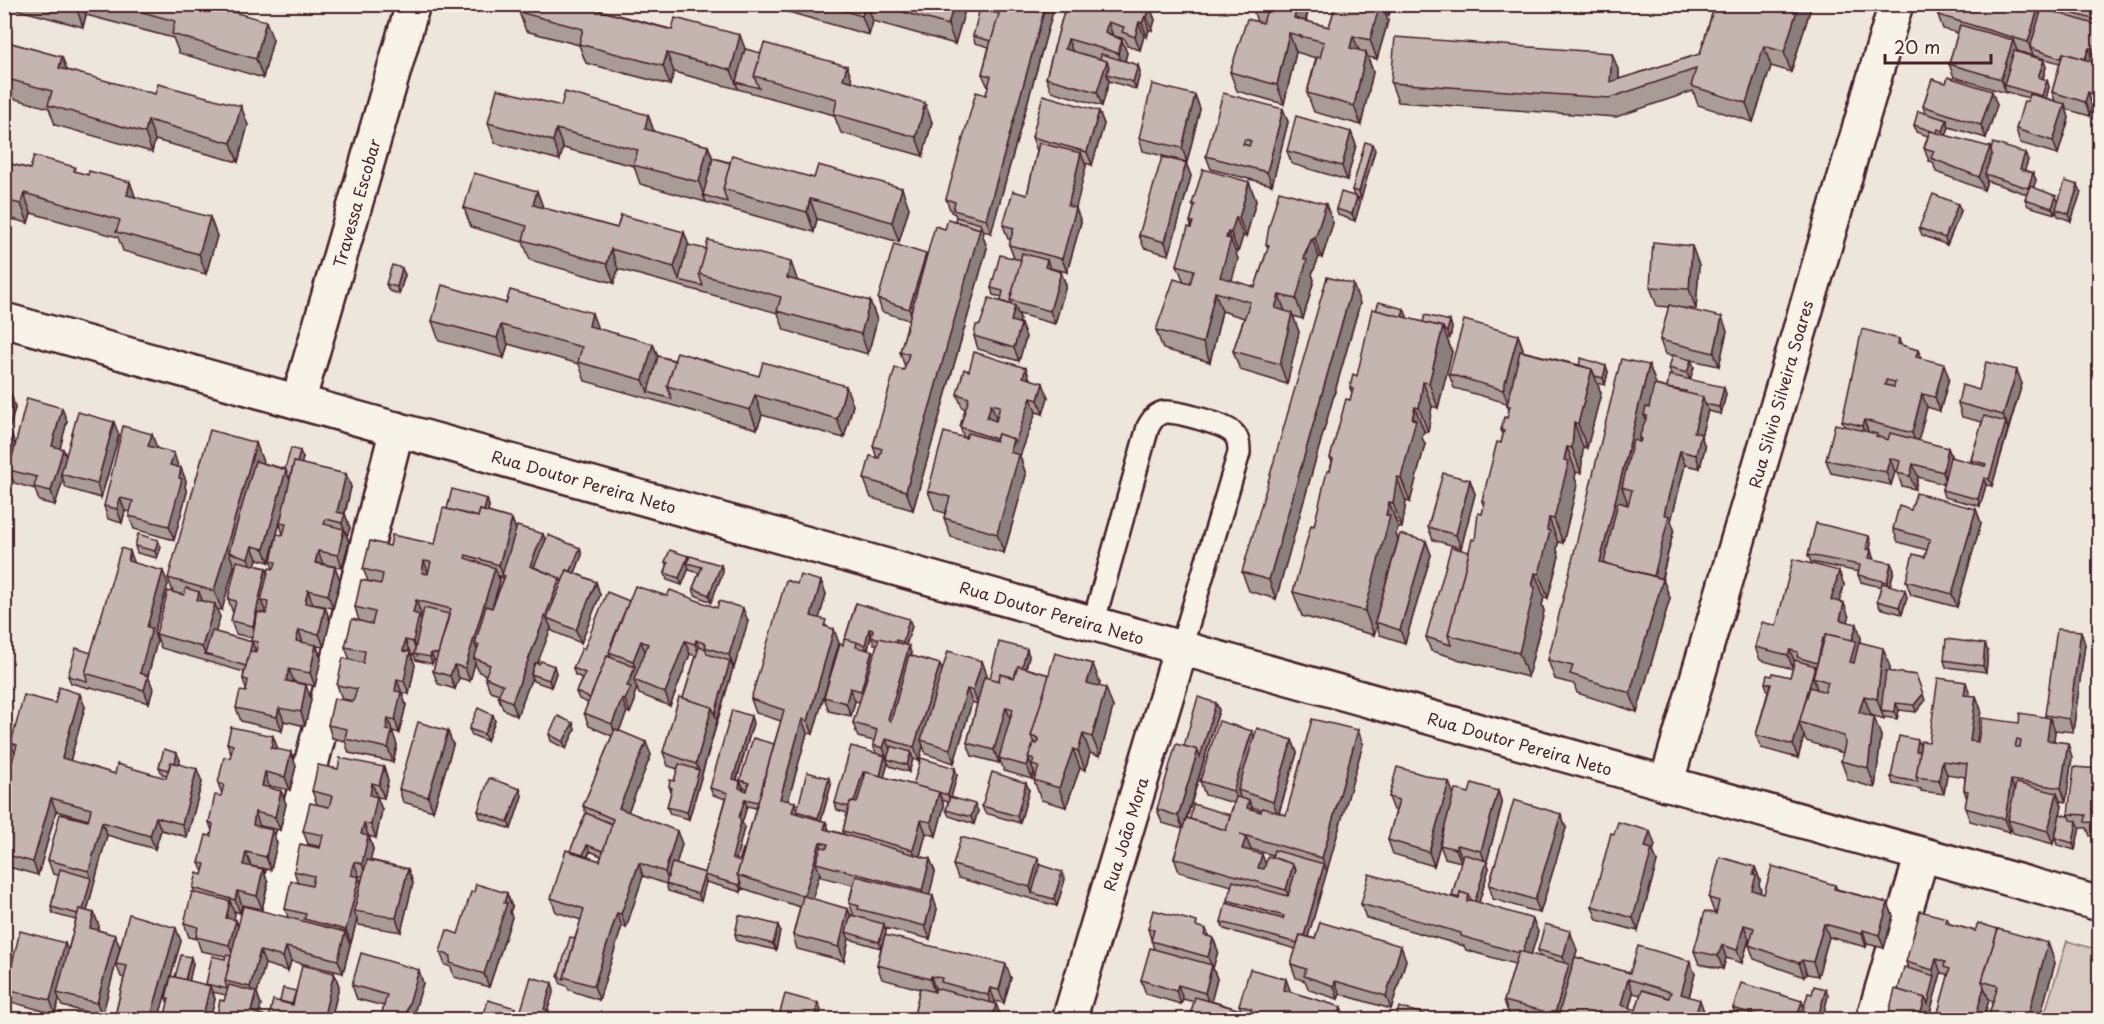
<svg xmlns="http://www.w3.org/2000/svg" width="2104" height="1024" font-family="'Playpen Sans',sans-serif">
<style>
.green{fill:#d5c9c2;stroke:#907476;stroke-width:1.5}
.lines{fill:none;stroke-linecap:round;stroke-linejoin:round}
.service-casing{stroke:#4a1f2b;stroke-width:26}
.minor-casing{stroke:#4a1f2b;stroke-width:38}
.tertiary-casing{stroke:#4a1f2b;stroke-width:38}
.service{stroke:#f7f3e8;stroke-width:21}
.minor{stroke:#f7f3e8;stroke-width:33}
.tertiary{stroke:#f7f3e8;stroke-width:33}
.wall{fill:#a99c97;stroke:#4a1f2b;stroke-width:1.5;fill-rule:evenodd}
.shaded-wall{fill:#897f7b;stroke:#4a1f2b;stroke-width:1.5}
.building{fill:#c4b5b0;stroke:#4a1f2b;stroke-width:1.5;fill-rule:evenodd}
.labels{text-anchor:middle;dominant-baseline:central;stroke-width:4.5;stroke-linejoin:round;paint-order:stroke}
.street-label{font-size:16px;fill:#4a1f2b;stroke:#f7f3e8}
</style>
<rect width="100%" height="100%" fill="#ece6dd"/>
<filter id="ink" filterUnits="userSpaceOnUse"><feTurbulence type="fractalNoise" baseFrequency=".0167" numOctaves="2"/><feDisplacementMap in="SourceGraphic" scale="12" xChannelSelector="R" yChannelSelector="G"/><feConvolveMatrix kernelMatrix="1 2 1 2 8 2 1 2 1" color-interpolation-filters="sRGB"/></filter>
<g filter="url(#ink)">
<polygon class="green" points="2067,941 2099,950 2099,1019 2043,1019"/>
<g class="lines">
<defs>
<path id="service" d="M1093,624L1148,427C1152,420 1156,413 1165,412C1177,411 1223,424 1232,432C1239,438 1239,445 1239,453L1181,648"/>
<g id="minor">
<polyline points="1666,784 1896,4"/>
<polyline points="273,913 397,429"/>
<polyline points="1873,1020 1922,855"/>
</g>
<g id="tertiary">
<polyline points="4,320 2100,904"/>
<polyline points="298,402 413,4"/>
<polyline points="1069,1020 1181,648"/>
</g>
</defs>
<use href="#service" class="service-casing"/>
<use href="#minor" class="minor-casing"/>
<use href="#tertiary" class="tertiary-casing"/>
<use href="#service" class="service"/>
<use href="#minor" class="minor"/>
<use href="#tertiary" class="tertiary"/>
</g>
<g class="wall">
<polygon points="4,4 204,4 273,40 263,78 179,53 173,38 86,15 83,27 4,6"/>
<polygon points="521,4 597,4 599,10 745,49 853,82 932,122 923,156 841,133 834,115 674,72 670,85 586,63 579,45 526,31 519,12"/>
<polygon points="760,4 962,4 965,10 955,44 873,21 869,35"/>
<polygon points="1001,4 1055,4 991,233 984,231 983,236 987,248 913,510 871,498 864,479 877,458 873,446 905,367 900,352 909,320 882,312 878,299 926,254 927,257 945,229 955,221 956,217 955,214 951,212 946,199 986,95 988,87 982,74 989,47 975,43 973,36 999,14"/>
<polygon points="1066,4 1150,7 1155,20 1152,30 1149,30 1147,37 1144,36 1140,50 1127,46 1125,39 1114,36 1122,40 1127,53 1125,61 1138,65 1140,72 1136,89 1109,81 1102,106 1051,91 1046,78"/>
<polygon points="1310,4 1306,21 1329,27 1336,4 1392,4 1389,15 1386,14 1388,21 1377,59 1368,57 1373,72 1361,125 1314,112 1307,93 1316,58 1296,52 1284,104 1237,91 1230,72 1257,22 1252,6"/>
<polygon points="1715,4 1812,4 1791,72 1771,66 1753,122 1698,105 1693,91 1616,117 1398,102 1391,83 1619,72 1619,79 1700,54"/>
<path d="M1941,4H2051L2049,10L2059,13L2057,9L2100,4V57L2091,55L2089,61L2100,64V108L2092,106L2090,116L2066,109L2069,118L2058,154L2020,143L2016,129L2029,98L2007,92L2006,93L1954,77L1949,64L1958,33L1943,29L1938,15ZM2031,7L2042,10L2040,15L2038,9ZM2017,51L2060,63L2052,92L2055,101L2046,98L2049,87L2047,80L2043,79L2046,67L2017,52Z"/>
<polygon points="4,41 62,57 67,70 248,125 238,162 155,140 152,152 55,125 49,108 4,96"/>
<polygon points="1195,95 1200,109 1187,162 1143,151 1139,138"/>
<polygon points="1997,105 1986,138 1949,127 1946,136 1991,150 2028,160 2024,170 2033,173 2036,180 2033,188 2058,201 2078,185 2081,192 2071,221 2058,216 2056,210 2055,214 2028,206 2025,199 2027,194 1987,181 1984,190 1936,172 1933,162 1929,161 1924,148 1928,136 1916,132 1914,125 1925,113 1923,106"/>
<polygon points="561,106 648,115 654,132 708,146 713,158 909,208 899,242 817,219 814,232 640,184 634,166 563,148 560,160 495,143 488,123"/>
<polygon points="1283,109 1288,122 1272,185 1211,169 1206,156"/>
<polygon points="1099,111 1104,124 1092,165 1085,163 1086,166 1075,208 1081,222 1067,272 1050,268 1061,272 1066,285 1055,324 1019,314 1020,319 1019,323 1026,337 1019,361 978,349 974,336 980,325 1001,301 1002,297 993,295 991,288 1014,258 1009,245 1011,239 1008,239 1003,225 1027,195 1037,151 1032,137"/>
<polygon points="1351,132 1356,145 1347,180 1292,164 1287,151"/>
<polygon points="1375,150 1361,199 1358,198 1360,204 1355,221 1338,215 1336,209 1354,196 1352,190"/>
<polygon points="4,162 30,169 76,172 88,175 130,182 135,197 217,236 206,274 123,251 118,237 31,213 28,223 4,217"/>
<polygon points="1186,163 1191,176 1169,255 1144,248 1139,235"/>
<polygon points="1249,182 1256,201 1246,237 1243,236 1238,252 1235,251 1238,259 1231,281 1255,287 1268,248 1266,244 1333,223 1322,258 1319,257 1312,274 1314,280 1303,319 1293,316 1299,332 1287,384 1240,370 1233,351 1244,318 1222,311 1210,362 1163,349 1156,330 1184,282 1177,265 1191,226 1190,222 1194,208 1192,204"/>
<polygon points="537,191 543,208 617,228 684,232 688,245 798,281 870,301 877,320 868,354 784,330 778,313 618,269 614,283 530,260 523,242 471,227 464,208"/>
<polygon points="1961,211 1947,245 1922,235 1919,228"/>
<polygon points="1699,265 1696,309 1680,308 1727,331 1719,366 1691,360 1694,367 1690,379 1726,394 1721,414 1708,411 1701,436 1705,447 1700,468 1685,465 1671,521 1674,529 1662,578 1670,598 1637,712 1577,693 1574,684 1555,679 1548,660 1649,365 1656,385 1667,388 1671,375 1669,368 1673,356 1665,354 1660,340 1669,307 1657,306 1650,287"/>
<polygon points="405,275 399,294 389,291 386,284"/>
<polygon points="1360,303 1276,599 1249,591 1242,572"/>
<polygon points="1407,316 1406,318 1423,322 1450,321 1452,328 1450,338 1447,338 1452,352 1438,408 1432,406 1428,432 1424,431 1422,438 1425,444 1410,502 1406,501 1402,528 1398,527 1396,534 1398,540 1426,541 1431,555 1405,643 1380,635 1377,626 1374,635 1302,616 1293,592 1314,526 1332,462 1330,458 1350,400 1352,393 1350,388"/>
<polygon points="432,321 598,329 653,344 658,356 853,405 844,438 762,415 757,429 585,381 579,364 508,344 504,358 439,341"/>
<polygon points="1518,335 1523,349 1522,351 1579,365 1606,366 1608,372 1605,385 1597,383 1601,393 1587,448 1583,447 1581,473 1576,472 1575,478 1577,485 1563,543 1558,542 1557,550 1559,556 1548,598 1544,597 1542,605 1544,611 1528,677 1457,659 1456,658 1431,651 1426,637 1475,540 1484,507 1482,501 1501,443 1503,435 1501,430 1507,418 1509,410 1507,405 1507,403 1454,388 1449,374"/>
<polygon points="1899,339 1901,345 1918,350 1921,358 1949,378 1940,411 1927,407 1918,441 1948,448 1952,458 1972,463 1971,460 1982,422 1962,417 1958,403 1979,390 2022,384 1992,486 1986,485 1980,506 1944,497 1942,490 1943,484 1918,477 1915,489 1902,486 1897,472 1895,472 1891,485 1831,473 1826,460 1844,426 1842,421"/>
<polygon points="1026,368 1030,379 1048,397 1043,414 1036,412 1020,456 1026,475 1004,553 951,537 944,518 945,513 935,510 928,491 964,438 960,427 965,409 962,407 957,394 969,371"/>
<polygon points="4,393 11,394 15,408 8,434 12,435 15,445 67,421 60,448 63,449 66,456 119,435 101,498 66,488 63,480 55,505 39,501 35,489 14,483 10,472 4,491"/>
<path d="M256,443L263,463L285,469L303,458L301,464L346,474L351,487L345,514L350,528L347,536L349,542L342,568L323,564L335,567L340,580L333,608L313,604V605L325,607L330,621L324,647L317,646L321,659L315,686L294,682L311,699L305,726L284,721L282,731L241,721L236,708L246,692V689L243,679L244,672L161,648L156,634L173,592L168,578ZM280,523L283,535L271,561L273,569L268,572L266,568L255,565L257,559L269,562ZM234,566H236L228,599L233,613L231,621L236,634L252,638V642L215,632L220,617L216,609L222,610Z"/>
<polygon points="156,448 178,467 181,468 186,481 185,487 187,492 174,540 134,529 129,516 130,512 125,511 122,523 108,519 104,506"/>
<polygon points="1470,480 1475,494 1461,548 1433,540 1428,527"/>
<path d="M487,499L489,506L488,512L512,519L516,530L543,534L545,540L582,555L575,573L596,582L600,595L581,643L552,631L551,628L537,663L556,673L551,687L533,681L532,677L517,716L503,709L498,696L499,694L490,691L485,677L486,675L479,672L475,663L470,681L459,678L455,689L438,684L433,671L436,660H434L432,664L416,660L414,655L411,654L415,665L409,694L402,693L406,705L399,733L393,731V734L397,745L393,762L349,753L345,741L332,738L328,725L354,701L342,699L337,685L350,660L345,647L359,621L355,607L368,581L363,569L390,546L435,544L447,509ZM499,576L502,577L503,580L492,608L500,581Z"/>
<polygon points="1976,509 1981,523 1957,607 1911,595 1906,581 1925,557 1927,550 1898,542 1893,529"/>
<polygon points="1871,543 1870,550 1873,557 1873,559 1894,570 1890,586 1907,597 1902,614 1880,608 1877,601 1881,587 1861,582 1858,575 1859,572 1811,562 1808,555"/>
<polygon points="135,546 161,547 157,558 137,553"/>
<polygon points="688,556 689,557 721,565 723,572 711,602 695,595 693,588 699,573 689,570 689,568 682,585 667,580 665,573 667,566 665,562"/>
<polygon points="135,563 168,584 154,632 157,641 148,676 153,689 149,703 90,687 90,686 89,688 71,683 68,676 91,653"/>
<path d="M821,581L826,594L819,618L828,628L839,643L813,734L807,733L788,801L795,802L797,809L831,785L821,821L826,822L829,830L844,834L843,831L847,813L837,810L835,803L876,753L873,745L874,741L858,737L853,723L860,702L855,701L851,716L829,711L824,697L843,645L856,603L912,626L906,645L912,656L942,671L982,661L987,675L986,677L990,678L1029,656L1026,668L1049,675L1100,683L1099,686L1113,707L1100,756L1090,753L1085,770L1080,768L1066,807L1041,800L1034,780L1035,776L1034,772L1032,779L1004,771L1000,760L999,763L972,756L967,743L977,704L972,702L954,763L926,754L923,746L919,761L913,759L909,772L890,766L887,761L888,763L884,777L913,785L957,775L951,797L978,811L974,824L949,816L946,810L948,802L942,800L944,806L936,836L926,833L920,856L930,859L935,872L929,895L937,909L930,939L885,928L886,931L885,935L1011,978L1004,1003L995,1001L994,1003L996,1004L1001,1017L1000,1020H913L920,989L882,979L877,965L881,948L849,939L844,961L797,949L793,935L800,907L742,888L741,892L706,882L701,901L668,891L666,884L643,876L626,928L622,926L599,1000L569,990L567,986L561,984L558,977L575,938L581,920L556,912L551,898L586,813L583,806L612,736L589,726L584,713L588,703L579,699L576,692L582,678L575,675L573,668L584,649L629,601L748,621L734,668H733L689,819L670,814L667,807L671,792L669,786L674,781L678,769L668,766L663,752L683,698L696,656L690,654L670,706L639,694L637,688L634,696L635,701L630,713L627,712L619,731L651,755L628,812L682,844L676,864L705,873L726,799L713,795L710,788L753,723L737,780L740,781L743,788L742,790L747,791V789L743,787L740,780L774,744L781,721L756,713L751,699L797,584ZM871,636L874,644H877L874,656L872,651L868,650ZM747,806L756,808L744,850L739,861L736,860L744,827L742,823ZM590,851L601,856L600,861L588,857ZM820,873L821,877L853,885L849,903L854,916L851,915L848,909L812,899Z"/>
<polygon points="1844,585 1839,602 1849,617 1848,622 1861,638 1860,642 1890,667 1890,672 1916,675 1925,701 1916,712 1899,710 1897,719 1884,717 1884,719 1871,715 1881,736 1875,788 1848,780 1841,761 1843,753 1806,741 1804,736 1798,758 1761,748 1756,735 1768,692 1765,683 1772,676 1790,677 1793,669 1760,660 1755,647 1776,626"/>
<polygon points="2085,644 2073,732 2055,730 2055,731 2054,741 2072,757 2066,802 2060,801 2062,806 2060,815 2070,817 2068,814 2100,769 2100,836 2090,836 2087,828 2079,828 2075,850 2057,845 2055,838 2059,820 2053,844 2013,833 2011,828 2010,832 1970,821 1965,808 1967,799 1964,790 1965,777 1947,774 1944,794 1921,791 1921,789 1893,784 1891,777 1921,746 1929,742 1970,696 1976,696 1981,710 1976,742 1978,742 2019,723 2046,717 2045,715"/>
<polygon points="1988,651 1986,672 1946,667 1944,660"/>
<path d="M1216,703L1219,710L1187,818L1190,819L1230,815L1234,803L1205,795L1200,781L1254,737L1292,740L1297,753L1279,813L1286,815L1363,744L1308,937L1406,960L1391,1009L1340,994L1338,999L1309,990L1305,981L1296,978L1291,964L1296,949L1224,929L1221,922L1229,904L1227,900L1232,886L1179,872L1174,858L1183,829L1162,823L1157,809L1184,746ZM1252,807L1261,810V812L1253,810ZM1250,849L1273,855L1272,857L1266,865L1250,851Z"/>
<polygon points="85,707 70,761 115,774 166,778 167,775 162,774 159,767 180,760 179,764 202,782 187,837 161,830 155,849 107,835 87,911 94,913 99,926 98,930 115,935 120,948 102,1016 62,1006 59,999 55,1014 11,1002 6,989 68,950 76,920 53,914 51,907 59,875 53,874 48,860 88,820 56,811 38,875 5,866 6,871 4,878 4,789 15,754 11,743"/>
<polygon points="493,715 495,721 487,741 472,735 469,729"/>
<polygon points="573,723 575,730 566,749 551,741 549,734"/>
<path d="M273,736L278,750L296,766L290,790L269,786V788L281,791L286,804L280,830L260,826V827L277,843L271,870L251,866L263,869L268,883L262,909L242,905L240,913L234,911L235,914L233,920H236L238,927L288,917L285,909L298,883L294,871L320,848L321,847L308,844L303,831L317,804L312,791L338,769L384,767L388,781L384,798L377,797L382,810L376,838L369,836L373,849L370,860L408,869L413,883L401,932L359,925L357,919L351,943H349L350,945L343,973L291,961L288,971L265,964L257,993L261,1005L259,1014L269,1017L280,1001L296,991L334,973L339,986L331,1020H216L224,1001L226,995L213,992L215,999L210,1020H164L168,1004L166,998L170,979L158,1020H114L124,978L121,977L116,964L181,941L171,976L175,977L193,964L189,981L206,985L225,959L226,956L201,951L197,939L189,937L184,923L195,893L193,888L202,875L203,872L199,863L211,836L212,831L209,822L222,794L218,783L230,758L231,754L227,743ZM358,876H363L361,883Z"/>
<polygon points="453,745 433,811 403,802 399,789"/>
<polygon points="1026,783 1029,790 1020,823 985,813 982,806"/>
<polygon points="520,789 522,796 511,829 480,818 478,811"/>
<path d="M1498,791L1502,804L1487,861L1489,868L1479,902L1538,932L1531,955L1540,957L1538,950H1577L1575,957L1630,973L1695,974L1689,997L1705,1014L1703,1020H1511L1504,1001L1515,964L1466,950L1464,946L1366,918L1361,904L1452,898V896L1461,862L1445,858L1440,845L1446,823L1434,866L1393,854L1388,840L1396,811L1394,810L1389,797L1453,794ZM1633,993L1641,995L1636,1010L1629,1008Z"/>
<polygon points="1566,828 1540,913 1493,899 1489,885"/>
<polygon points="1655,845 1653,851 1657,862 1638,931 1597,920 1592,906"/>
<polygon points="953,865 1041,866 1065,879 1057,906 958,878"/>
<polygon points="1755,867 1760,880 1759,885 1761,889 1760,893 1764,894 1835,885 1837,889 1888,903 1893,916 1884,948 1867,944 1866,947 1829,937 1818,976 1807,974 1804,977 1754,959 1749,945 1750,939 1749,939 1742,963 1726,958 1723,969 1699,964 1694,951 1716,912 1714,912 1709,898"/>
<polygon points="512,907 510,912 512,917 489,987 454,977 451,967 445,965 440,952 458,934"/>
<path d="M1947,918L1950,924L1975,931L2048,943L2055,963L2039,1020H1936L1948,977L1947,974L1941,973L1928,1020H1887L1898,990L1908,968L1906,962ZM1989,1000L1993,1001L1988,1018L1984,1017Z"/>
<polygon points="1199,927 1209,937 1213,938 1218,951 1213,968 1217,979 1211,1001 1241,1010 1239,1005 1291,992 1341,1007 1345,1020 1189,1020 1194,1002 1183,999 1181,1004 1146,994 1141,980 1154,949 1148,929"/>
<polygon points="780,931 776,950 737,941 735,934"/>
<polygon points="423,983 412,1020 346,1020 370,1018 381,1016 384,1006 357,999 352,985"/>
<polygon points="1812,994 1828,996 1822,1020 1738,1020 1733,1008 1804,1007"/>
</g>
<g class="shaded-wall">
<polygon points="77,4 82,4 86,15 83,27 76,7"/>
<polygon points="591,4 597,4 600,13 590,8"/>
<polygon points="866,4 867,4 873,21 869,35 862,16"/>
<polygon points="954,4 962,4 965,10 955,44 948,25"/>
<polygon points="1046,4 1055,4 991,233 986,219"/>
<polygon points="1298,4 1310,4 1301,37 1294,18"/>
<polygon points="1378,4 1382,4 1388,21 1377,59 1370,40"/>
<polygon points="1385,4 1392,4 1389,15"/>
<polygon points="1799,4 1812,4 1791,72 1784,52"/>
<polygon points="2046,4 2051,4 2048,12"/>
<polygon points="1150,7 1155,20 1152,30 1147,17"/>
<polygon points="2038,9 2043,23 2030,48 2033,55 2028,42"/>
<polygon points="1145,16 1149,30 1147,37 1142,23"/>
<polygon points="266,21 273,40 263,78 256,59"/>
<polygon points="1108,22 1113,36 1105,32"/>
<polygon points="1139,22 1144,36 1140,50 1135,37"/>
<polygon points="1289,33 1296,52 1284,104 1277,85"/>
<polygon points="740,35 747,54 736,82 738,89 731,70"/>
<polygon points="1353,36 1361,55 1350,48"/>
<polygon points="1068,39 1073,53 1065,49"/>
<polygon points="1122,40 1127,53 1123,67 1118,53"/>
<polygon points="2013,40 2018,53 2004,85 2006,93 2001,79"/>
<polygon points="1764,46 1771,66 1753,122 1746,103"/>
<polygon points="2089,48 2091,55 2086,71 2083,64"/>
<polygon points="1366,52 1373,72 1361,125 1354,106"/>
<polygon points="667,53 674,72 670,85 663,66"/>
<polygon points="1612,53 1619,72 1618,95 1610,82"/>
<polygon points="62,57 69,76 59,68"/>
<polygon points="2044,60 2046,67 2041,84 2038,77"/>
<polygon points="1107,61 1111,74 1107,74 1109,81 1102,106 1097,92"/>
<polygon points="1138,65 1140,72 1136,89 1133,82"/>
<polygon points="847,66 854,85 843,79"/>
<polygon points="2047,80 2049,87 2045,103 2042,96"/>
<polygon points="2100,80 2100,106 2095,95"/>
<polygon points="1992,91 1997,105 1986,138 1981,125"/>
<polygon points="2088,92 2092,106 2090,116 2085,102"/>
<polygon points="1195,95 1200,109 1187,162 1182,148"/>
<polygon points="925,103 932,122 923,156 916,137"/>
<polygon points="2065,104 2069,118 2058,154 2053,141"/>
<polygon points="241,106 248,125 238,162 231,143"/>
<polygon points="1283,109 1288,122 1272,185 1267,172"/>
<polygon points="1099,111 1104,124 1092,165 1087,152"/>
<polygon points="648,115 655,134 645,129"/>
<polygon points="148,120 155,140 152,152 145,133"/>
<polygon points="1947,120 1949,127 1945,138 1943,131"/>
<polygon points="556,129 563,148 560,160 553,141"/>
<polygon points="1351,132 1356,145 1347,180 1342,166"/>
<polygon points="1372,144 1375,150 1361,199 1359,192"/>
<polygon points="708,146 715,165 703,195 706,202 699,182"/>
<polygon points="1990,147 1995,161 1985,174 1987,181 1984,190 1979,177"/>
<polygon points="1081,153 1086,166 1074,216 1076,208 1081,222 1067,272 1062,259 1068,206"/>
<polygon points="2025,153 2028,160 2023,176 2020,169"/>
<polygon points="1186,163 1191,176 1169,255 1165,242"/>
<polygon points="2033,173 2036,180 2031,195 2028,188"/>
<polygon points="130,182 137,202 127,195"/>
<polygon points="1249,182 1256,201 1246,237 1239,218"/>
<polygon points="2078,185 2081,192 2071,221 2069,214"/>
<polygon points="902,188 909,208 899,242 892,222"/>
<polygon points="537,191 544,210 533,205"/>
<polygon points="24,193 31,213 28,223 21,204"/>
<polygon points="2056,196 2059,203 2055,214 2052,208"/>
<polygon points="1357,197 1360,204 1355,221 1352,214"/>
<polygon points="810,199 817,219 814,232 807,212"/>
<polygon points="1326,204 1333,223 1322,258 1315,239"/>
<polygon points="1958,204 1961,211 1947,245 1945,238"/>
<polygon points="210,217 217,236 206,274 199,254"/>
<polygon points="1236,217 1243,236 1238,252 1231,233"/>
<polygon points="981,224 984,231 983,236 987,248 913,510 906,491"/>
<polygon points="684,232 691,251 679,280 674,267"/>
<polygon points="1228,232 1238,259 1227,297 1220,277"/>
<polygon points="1312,238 1319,257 1312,274 1314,280 1303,319 1296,299 1304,259"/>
<polygon points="1692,246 1699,265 1696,309 1689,289"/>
<polygon points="611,249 618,269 614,283 607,264"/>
<polygon points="926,254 930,268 914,322 909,309"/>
<polygon points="1047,260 1052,274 1045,267"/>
<polygon points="791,262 798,282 787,278"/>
<polygon points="402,268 405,275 399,294 397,287"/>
<polygon points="1061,272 1066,285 1055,324 1050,311"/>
<polygon points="1353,284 1360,303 1276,599 1269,580"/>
<polygon points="1215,292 1222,311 1210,362 1203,343"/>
<polygon points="1279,295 1286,314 1275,308"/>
<polygon points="870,301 877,320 868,354 861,334"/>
<polygon points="1015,306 1020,319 1016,334 1011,321"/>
<polygon points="1404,309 1407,316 1403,329 1401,322"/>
<polygon points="592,313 599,332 589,326"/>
<polygon points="1292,313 1299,332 1287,384 1280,364"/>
<polygon points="1722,317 1727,331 1719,366 1714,353"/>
<polygon points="1450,321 1452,328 1450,338 1447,331"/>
<polygon points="1021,324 1026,337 1019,361 1014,348"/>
<polygon points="501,325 508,344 504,358 497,338"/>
<polygon points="1443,327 1452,352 1438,408 1429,383"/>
<polygon points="1518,335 1523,349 1508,403 1503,390"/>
<polygon points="653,344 660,363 648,392 643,380"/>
<polygon points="1918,350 1923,363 1916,357"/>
<polygon points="1691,360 1694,367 1690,380 1687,373"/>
<polygon points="1944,364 1949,378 1940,411 1935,397"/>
<polygon points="1649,365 1656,384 1648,419 1647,416 1644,415 1647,423 1641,439 1639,438 1641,445 1622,487 1627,501 1610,570 1600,562"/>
<polygon points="1606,366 1608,372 1605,385 1603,378"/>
<polygon points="1026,368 1030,382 1023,377"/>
<polygon points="1592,369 1601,393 1587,448 1578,424"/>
<polygon points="2017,370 2022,384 2008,429 2003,415"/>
<polygon points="1423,382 1432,406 1428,432 1419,408"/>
<polygon points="1043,383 1048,397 1043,414 1038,400"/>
<polygon points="846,386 853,405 844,438 837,419"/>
<polygon points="1724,387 1726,394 1721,414 1719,407"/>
<polygon points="11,394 15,408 5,445 4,415"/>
<polygon points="1922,394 1927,407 1917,446 1912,433"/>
<polygon points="755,395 762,415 757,429 750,410"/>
<polygon points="1703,397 1708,410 1701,436 1705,447 1700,468 1696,455 1694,432"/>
<polygon points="1031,398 1036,412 1020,456 1026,475 1004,553 997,534 1010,452 1013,439"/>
<polygon points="991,404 996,417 992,432 987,418"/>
<polygon points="1415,407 1424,431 1422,438 1425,444 1410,502 1401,478"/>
<polygon points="62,408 67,421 57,460 52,446"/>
<polygon points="1864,420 1869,434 1867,440 1862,426"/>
<polygon points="114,422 119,435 101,498 97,484"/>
<polygon points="1574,422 1583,447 1581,473 1572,448"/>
<polygon points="2006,422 2008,429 1992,486 1989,479"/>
<polygon points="152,434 157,448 153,459 148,446"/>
<polygon points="12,435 16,448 9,470 10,472 5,491 4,461"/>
<polygon points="256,443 263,462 237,555 229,552 234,566 222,610 214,591"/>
<polygon points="1567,447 1576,472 1575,478 1577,485 1563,543 1554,519 1564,460"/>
<polygon points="1948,448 1953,462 1947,485 1943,472"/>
<polygon points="63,449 68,462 61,474 63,480 55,505 51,491"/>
<polygon points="300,451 303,458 295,484 293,477"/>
<polygon points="1680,451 1685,465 1671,521 1674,529 1657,595 1653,581 1664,514"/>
<polygon points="174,453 178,466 175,478 170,465"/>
<polygon points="1890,458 1895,472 1891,485 1886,472"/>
<polygon points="1913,464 1918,477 1915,489 1910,476"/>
<polygon points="181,468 186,481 185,487 187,492 174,540 169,526"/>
<polygon points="286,470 291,483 269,562 264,549"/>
<polygon points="346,474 351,487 344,516 345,514 350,528 347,536 337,512"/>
<polygon points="1397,477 1406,501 1402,528 1393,503"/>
<polygon points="1984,478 1986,485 1980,506 1978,499"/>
<polygon points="1470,480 1475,494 1461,548 1456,535"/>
<polygon points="120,498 125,511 122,523 117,509"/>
<polygon points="487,499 489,506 483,531 480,524"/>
<polygon points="1389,502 1398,527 1396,534 1398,540 1375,622 1377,626 1374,635 1365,611"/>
<polygon points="1976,509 1981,523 1957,607 1952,594"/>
<polygon points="1549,518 1558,542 1557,550 1559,556 1548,598 1539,574"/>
<polygon points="512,519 517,533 503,576 499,565"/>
<polygon points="344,529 349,542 342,568 338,555"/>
<polygon points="543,534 548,547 538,572 530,566"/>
<polygon points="1869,536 1871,543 1868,556 1866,549"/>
<polygon points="158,540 161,547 157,558 155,551"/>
<polygon points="1426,541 1431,555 1405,643 1400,630"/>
<polygon points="252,546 257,559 253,571 248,558"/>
<polygon points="580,548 582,555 568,590 566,583"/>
<polygon points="1871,550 1873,557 1872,565 1869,558"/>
<polygon points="130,551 135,564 128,561"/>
<polygon points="318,551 323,564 315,563"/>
<polygon points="688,556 691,563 687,563 689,568 682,585 679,578"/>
<polygon points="424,561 429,574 422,573"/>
<polygon points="1891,563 1894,570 1889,589 1887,582"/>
<polygon points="721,565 723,572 711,602 709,595"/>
<polygon points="335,567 340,580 333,608 328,595"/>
<polygon points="266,568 271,581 261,601 265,610 258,639 253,626"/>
<polygon points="495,568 500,581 480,648 479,645 475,644 478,653 474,658 475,663 470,681 465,668"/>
<polygon points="163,571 168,584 154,632 157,641 145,687 140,673 147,627"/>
<polygon points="1839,571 1844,585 1836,613 1831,600"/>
<polygon points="1535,573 1544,597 1542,605 1544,611 1528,677 1519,653"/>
<polygon points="560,578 565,591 547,618 551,628 533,675 531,674 532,677 517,716 512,702"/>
<polygon points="1663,579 1670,598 1637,712 1630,693"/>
<polygon points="821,581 826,594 816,630 811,616"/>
<polygon points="596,582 600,595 581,643 576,630"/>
<polygon points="308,590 313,604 310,617 305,603"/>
<polygon points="1905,590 1907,597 1902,614 1899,607"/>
<polygon points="199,592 204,605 197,600"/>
<polygon points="416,600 421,614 420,618 424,628 417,655 413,642 413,613"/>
<polygon points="1844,603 1849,617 1845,634 1840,620"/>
<polygon points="215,604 220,617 209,655 205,654 202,647"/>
<polygon points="325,607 330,621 324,647 319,634"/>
<polygon points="743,608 748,621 734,668 729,655"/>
<polygon points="909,619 912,626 905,648 903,642"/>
<polygon points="1857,624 1861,638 1859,648 1857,681 1850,662 1851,645"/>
<polygon points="834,629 839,643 813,734 808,721"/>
<polygon points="869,629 871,636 867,652 865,645"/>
<polygon points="299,630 303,643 296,641"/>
<polygon points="2081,631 2085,644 2073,732 2069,719"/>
<polygon points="405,640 415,665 409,694 404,681 403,651"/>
<polygon points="696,640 701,653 700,657 695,644"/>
<polygon points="641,641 646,654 634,680 637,688 634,696 635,701 630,713 625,700 627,686 635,667 633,661"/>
<polygon points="685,641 690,654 670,706 665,693"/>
<polygon points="252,642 255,649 248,673 246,666"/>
<polygon points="1985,644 1988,651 1986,672 1983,666"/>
<polygon points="316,645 321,659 315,686 310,673"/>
<polygon points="909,646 913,659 893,733 888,719"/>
<polygon points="1883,648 1890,667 1885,711 1881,710 1884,719 1877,699"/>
<polygon points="1027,649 1029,656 1019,692 1016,685"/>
<polygon points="1790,650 1795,663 1793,669 1788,655"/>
<polygon points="872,651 877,664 866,704 861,691"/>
<polygon points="431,653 434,660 432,664 430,657"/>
<polygon points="730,661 733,668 717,721 715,714"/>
<polygon points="982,661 987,675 978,705 973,691"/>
<polygon points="940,664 945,678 921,740 923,746 919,761 914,747"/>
<polygon points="1093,664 1100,683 1094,702 1087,683"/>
<polygon points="454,665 459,678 455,689 450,676"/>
<polygon points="554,666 556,673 551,687 549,680"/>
<polygon points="1815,666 1820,679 1813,677 1817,689 1799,722"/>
<polygon points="289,669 294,682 286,681"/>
<polygon points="148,676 153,689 149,703 144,690"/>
<polygon points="397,679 406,705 399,733 395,720 395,691"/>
<polygon points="1966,682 1970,695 1968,708 1964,695"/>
<polygon points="306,685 311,699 305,726 301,712"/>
<polygon points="850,688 855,701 851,716 846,703"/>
<polygon points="1106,688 1113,707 1100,756 1092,737"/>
<polygon points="967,689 972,702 954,763 950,749"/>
<polygon points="80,694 85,707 67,772 62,758"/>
<polygon points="1923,694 1925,701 1916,712 1914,705"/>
<polygon points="1864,696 1871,715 1866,732 1859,712"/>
<polygon points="1976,696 1981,710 1975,754 1970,741"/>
<polygon points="622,699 627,712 616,738 612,724"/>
<polygon points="1216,703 1219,710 1183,829 1178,816 1198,750"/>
<polygon points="1896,703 1899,710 1897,719 1895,712"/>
<polygon points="712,707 717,721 689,819 687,812 699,770 696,764"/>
<polygon points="1006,707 1011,721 999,758 1000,760 999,763 994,750"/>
<polygon points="279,708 284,721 282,731 277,717"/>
<polygon points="493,715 495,721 487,741 484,734"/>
<polygon points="751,716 753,723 735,785 733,779"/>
<polygon points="1874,717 1881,736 1875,788 1868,768"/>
<polygon points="388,718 397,745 393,762 388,748 386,730"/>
<polygon points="2050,718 2055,731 2052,754 2047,740"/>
<polygon points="802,719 807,733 785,812 780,799"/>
<polygon points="573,723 575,730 566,749 563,742"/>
<polygon points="1799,723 1804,736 1798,758 1793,745"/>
<polygon points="1358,730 1363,744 1327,871 1322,858"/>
<polygon points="448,731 453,745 433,811 428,797"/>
<polygon points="1252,731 1257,744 1238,790 1240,797 1238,805 1233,791"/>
<polygon points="1083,734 1090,753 1085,770 1078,751"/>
<polygon points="273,736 278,750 271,748"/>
<polygon points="886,739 891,752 887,759 883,748"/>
<polygon points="1292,740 1297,753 1278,815 1273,802"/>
<polygon points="1918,740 1921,747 1919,758 1916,751"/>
<polygon points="646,742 651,755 624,822 619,808"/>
<polygon points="2068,743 2072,757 2066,802 2061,788"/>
<polygon points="1073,749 1080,768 1066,807 1059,788"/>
<polygon points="291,752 296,766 290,790 285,777"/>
<polygon points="911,752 913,759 909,772 907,765"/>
<polygon points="177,753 180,760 175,778 172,771"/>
<polygon points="885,756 888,763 882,784 880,777"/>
<polygon points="1029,759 1034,772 1032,779 1027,766"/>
<polygon points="1942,761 1947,774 1944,794 1939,780"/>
<polygon points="384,767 388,781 384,798 379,785"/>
<polygon points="955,768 957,775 950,802 948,795"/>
<polygon points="197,769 202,782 187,837 182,824"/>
<polygon points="265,772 269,786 267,799 262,786"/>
<polygon points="863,772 865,779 855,815 852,808"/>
<polygon points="829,778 831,785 820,824 818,818"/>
<polygon points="2011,780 2015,793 2008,820 2011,828 2010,832 2005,819"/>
<polygon points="740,781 743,788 741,795 739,788"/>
<polygon points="1449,782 1454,795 1434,866 1429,852"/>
<polygon points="372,783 382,810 376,838 371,825 370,795"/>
<polygon points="1026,783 1029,790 1020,823 1017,816"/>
<polygon points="520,789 522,796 511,829 508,822"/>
<polygon points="281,791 286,804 280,830 275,817"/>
<polygon points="1498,791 1502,804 1487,861 1489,868 1477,909 1474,902 1486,864 1481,851"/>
<polygon points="939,792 944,806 936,836 931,822"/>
<polygon points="2057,793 2062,806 2053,844 2048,831"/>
<polygon points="51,798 56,811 38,875 33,862"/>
<polygon points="745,799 747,806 742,823 744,827 735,865 732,858 739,817"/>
<polygon points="1249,800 1254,813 1247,808"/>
<polygon points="795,802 798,812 797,811 799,818 792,812"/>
<polygon points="975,804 978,811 974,824 971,817"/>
<polygon points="255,812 260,826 258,838 253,825"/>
<polygon points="1561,814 1566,828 1540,913 1535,900"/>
<polygon points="156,817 161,830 155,849 150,836"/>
<polygon points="921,820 926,833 918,863 913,850"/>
<polygon points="2077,821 2080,828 2075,850 2073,843"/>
<polygon points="102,822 107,835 84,922 81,915 91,878 89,871"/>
<polygon points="826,822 831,836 824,829"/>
<polygon points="364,823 373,849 366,877 362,864 361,834"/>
<polygon points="272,830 277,843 271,870 266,857"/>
<polygon points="677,831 682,844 670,886 665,872"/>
<polygon points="1650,831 1655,845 1653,851 1657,862 1638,931 1633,918 1645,847"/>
<polygon points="1246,837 1251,850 1247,862 1242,849"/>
<polygon points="820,842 825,855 816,863 820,873 809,910 804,896"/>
<polygon points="587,845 590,851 583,867 581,860"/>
<polygon points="1457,845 1462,858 1461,862 1456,849"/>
<polygon points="246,852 251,866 248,878 243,865"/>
<polygon points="1262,854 1267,868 1263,881 1258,868"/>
<polygon points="1038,858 1043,871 1032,893 1030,887"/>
<polygon points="930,859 935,872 927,905 922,891"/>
<polygon points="354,862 359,876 357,883 359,877 364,890 354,911 357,919 351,943 346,930 351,875"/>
<polygon points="639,863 643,876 626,928 621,914"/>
<polygon points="1293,864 1298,877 1291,903 1286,890"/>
<polygon points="1324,864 1327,871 1304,951 1302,944"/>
<polygon points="4,866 6,871 4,878"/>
<polygon points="1755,867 1760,880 1759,885 1761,889 1757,903 1752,890"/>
<polygon points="263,869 268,883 262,909 257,896"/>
<polygon points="408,869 413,883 401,932 396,918"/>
<polygon points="1062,872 1065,879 1057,906 1054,899"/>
<polygon points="704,875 706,882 701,901 698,894"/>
<polygon points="740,881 742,888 741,892 739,885"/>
<polygon points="237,891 242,905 240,913 235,900"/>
<polygon points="507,893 512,907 510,912 512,917 489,987 484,974"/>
<polygon points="933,896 937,909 930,939 925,926"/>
<polygon points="230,901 235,914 231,931 226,918"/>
<polygon points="1888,903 1893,916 1884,948 1879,935"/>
<polygon points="848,909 853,922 846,932 849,939 844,961 839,947"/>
<polygon points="94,913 99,926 95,942 90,928"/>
<polygon points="617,913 622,926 599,1000 594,986"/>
<polygon points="1533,919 1538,932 1527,968 1522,954"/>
<polygon points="236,920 240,934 234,958 229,945"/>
<polygon points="884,924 886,931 881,948 879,942"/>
<polygon points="1824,924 1829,937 1818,976 1813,962"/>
<polygon points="778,925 780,931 776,950 773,944"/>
<polygon points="1744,925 1749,939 1742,963 1737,950"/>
<polygon points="176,928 181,941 158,1020 150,1020"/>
<polygon points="1206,929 1211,942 1204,935"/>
<polygon points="1863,930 1867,944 1866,947 1862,934"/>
<polygon points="1570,931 1577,950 1571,971 1566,1020 1553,1020 1567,970 1563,957"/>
<polygon points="345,932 350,945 343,973 338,960"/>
<polygon points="115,935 120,948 102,1016 97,1003"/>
<polygon points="1213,938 1218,951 1213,968 1217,979 1210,1006 1205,993 1212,967 1208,957"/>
<polygon points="65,943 70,956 57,993 59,999 55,1014 50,1000"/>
<polygon points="2048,943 2055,963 2039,1020 2027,1020"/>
<polygon points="1722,945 1726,958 1723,969 1718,956"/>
<polygon points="1401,946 1406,960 1391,1009 1386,996"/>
<polygon points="286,947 291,961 288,971 283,957"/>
<polygon points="260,951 265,964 257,993 261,1005 258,1020 251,1012 255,999 250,987"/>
<polygon points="191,957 193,964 187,992 184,986"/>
<polygon points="1936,959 1941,973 1928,1020 1919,1020 1925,998 1935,976 1933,970"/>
<polygon points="1802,960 1807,974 1804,977 1799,963"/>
<polygon points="1690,961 1695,974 1686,1008 1681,994"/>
<polygon points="1006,964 1011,978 1004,1003 999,990"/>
<polygon points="419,970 423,983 412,1020 404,1020"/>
<polygon points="334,973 339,986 331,1020 323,1020"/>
<polygon points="931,976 935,989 934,993 930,979"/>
<polygon points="1286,979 1291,993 1284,990"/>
<polygon points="1628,979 1633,993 1626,1019 1621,1005"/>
<polygon points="1335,981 1340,994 1338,999 1334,986"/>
<polygon points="552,983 554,990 546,1016 544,1009"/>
<polygon points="1178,985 1183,999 1181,1004 1176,991"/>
<polygon points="210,986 215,999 210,1020 202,1020"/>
<polygon points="1984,987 1989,1000 1983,1020 1974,1020"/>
<polygon points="990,988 995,1001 993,1008 988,995"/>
<polygon points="1826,989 1828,996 1822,1020 1817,1020"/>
<polygon points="1700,1000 1705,1014 1703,1020 1694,1020"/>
<polygon points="1802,1001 1806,1014 1805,1020 1796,1020"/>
<polygon points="818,1003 821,1010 818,1020 814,1020"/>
<polygon points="996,1004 1001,1017 1000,1020 992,1020"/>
<polygon points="1341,1007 1345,1020 1337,1020"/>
<polygon points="515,1008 517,1014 516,1020 511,1020"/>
<polygon points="549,1011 551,1018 550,1020 546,1020"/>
<polygon points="1251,1013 1254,1020 1250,1020"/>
</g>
<g class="building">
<polygon points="66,4 77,4 76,7"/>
<polygon points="113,4 204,4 266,21 256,59 172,34 175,21"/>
<polygon points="521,4 591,4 590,8 672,30 675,18 740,35 731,70 667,53 663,66 579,44 583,29 519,12"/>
<polygon points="821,4 866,4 862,16"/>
<polygon points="876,4 954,4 948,25"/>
<polygon points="1001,4 1046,4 986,219 953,210 955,202 946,199 976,92 986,95 991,76 982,74"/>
<polygon points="1066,4 1143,4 1150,7 1147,17 1145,16 1142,23 1139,22 1135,37 1122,32 1124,27 1108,22 1105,32 1122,40 1118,53 1068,39 1065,49 1107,61 1097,92 1046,78"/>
<polygon points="1252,4 1298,4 1294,18 1329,27 1336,4 1380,4 1370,40 1353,36 1350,48 1366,52 1354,106 1307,93 1317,57 1320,58 1324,42 1289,33 1277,85 1230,72 1247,19 1263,23 1267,10 1252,6"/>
<polygon points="1715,4 1799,4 1784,52 1764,46 1746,103 1691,86 1696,69 1609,98 1391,83 1395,37 1612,53 1610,82 1700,54"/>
<polygon points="1941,4 2023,4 2038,9 2028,42 1938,15"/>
<polygon points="2058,4 2100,4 2100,21 2057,9"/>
<polygon points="980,8 999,14 991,41 973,36"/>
<polygon points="2042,8 2100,26 2100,51 2089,48 2085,59 2063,53 2061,58 2030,48"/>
<polygon points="1960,25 2013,40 2001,79 1949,64"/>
<polygon points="4,41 62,57 59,68 155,94 158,84 241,106 231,143 148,120 145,133 48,105 52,91 4,78"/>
<polygon points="764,43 847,66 843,79 925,103 916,137 834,114 837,99 754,76"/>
<polygon points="745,49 761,53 754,76 759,88 736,82"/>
<polygon points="2014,51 2044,60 2038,77 2047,80 2042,96 2004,85"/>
<polygon points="2063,53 2100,64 2100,80 2095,95 2088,92 2085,102 2052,92"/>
<polygon points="1101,54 1138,65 1133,82 1107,74 1109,67 1107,61 1100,59"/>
<polygon points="1948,77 1992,91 1981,125 1923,106 1932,79 1946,83"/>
<polygon points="1152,84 1195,95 1182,148 1139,138"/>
<polygon points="497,89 561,106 565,92 648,115 645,129 708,146 699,182 633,165 638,150 556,129 553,141 488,123"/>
<path d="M1223,93L1283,109L1267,172L1206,156ZM1245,139L1251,141L1249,146L1243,144Z"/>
<polygon points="2030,94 2065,104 2053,141 2016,129 2024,101 2028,101"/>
<polygon points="1043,95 1099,111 1087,152 1032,137"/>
<polygon points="1918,111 1947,120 1943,131 1938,129 1937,133 1914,125"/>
<polygon points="1296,116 1351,132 1342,166 1287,151"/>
<polygon points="1930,131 1990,147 1979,177 1931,158 1934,151 1924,148"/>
<polygon points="1365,142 1372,144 1359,192 1352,190"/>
<polygon points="1039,143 1081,153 1068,206 1076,208 1062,259 1009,245 1014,228 1003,225 1013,191 1027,195"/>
<polygon points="1993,143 2025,153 2020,169 2033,173 2028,188 1985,174 1992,154 1991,150"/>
<polygon points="732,155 814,178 818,165 902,188 892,222 810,199 807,212 723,189"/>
<polygon points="34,156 75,167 74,171 88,175 89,171 130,182 127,195 210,217 199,254 116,232 120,220 24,193 21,204 4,200 4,162 30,169"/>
<polygon points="1162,157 1186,163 1165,242 1139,235"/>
<polygon points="713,158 730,163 723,189 727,202 703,195"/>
<polygon points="1203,169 1249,182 1239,218 1236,217 1231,233 1228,232 1226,238 1231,239 1220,277 1255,287 1269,245 1266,244 1269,227 1279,191 1326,204 1315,239 1312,238 1305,254 1304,259 1307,260 1296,299 1279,295 1275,308 1292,313 1280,364 1233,351 1250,302 1215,292 1203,343 1156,330 1174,279 1190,284 1194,270 1177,265 1188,227 1191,228 1193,222 1190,222 1195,205 1192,204"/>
<polygon points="474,173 537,191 533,205 617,228 621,215 684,232 674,267 611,249 607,264 523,240 527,226 464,208"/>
<polygon points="2065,181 2078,185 2069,214 2056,209"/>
<polygon points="2030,186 2056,196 2052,208 2025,199"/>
<polygon points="1341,192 1357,197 1352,214 1336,209"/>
<polygon points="1933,194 1958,204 1945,238 1919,228"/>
<polygon points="956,217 981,224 980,229 955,221"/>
<polygon points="948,219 980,229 906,491 864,479 870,456 879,458 882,449 873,446 895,368 904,370 909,354 900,352 935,226 945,229"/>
<polygon points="708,240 791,262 787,278 870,301 861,334 777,311 781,297 699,274"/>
<polygon points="1653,242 1692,246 1689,289 1650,287"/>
<polygon points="894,244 926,254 909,309 878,299"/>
<polygon points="688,245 706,249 699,274 703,286 679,280"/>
<polygon points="1022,253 1047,260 1045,267 1061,272 1050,311 1010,300"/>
<polygon points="1000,255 1021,260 1010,300 1012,305 1001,301 1003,291 991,288"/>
<polygon points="392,265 402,268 397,287 386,284"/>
<polygon points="1327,277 1353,284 1269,580 1242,572"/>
<polygon points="442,285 506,303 510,290 592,313 589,326 653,344 643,380 578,362 582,347 501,325 497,338 432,321"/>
<polygon points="989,298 1015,306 1011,321 1021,324 1014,348 974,336 976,325 980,325"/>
<polygon points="1379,302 1404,309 1402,317 1376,310"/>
<polygon points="1669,305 1722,317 1714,353 1660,340"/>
<polygon points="1372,309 1443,327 1429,383 1423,382 1419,408 1415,407 1412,419 1416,420 1401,478 1397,477 1393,503 1389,502 1386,515 1390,516 1365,611 1293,592 1311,525 1314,526 1327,471 1330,471 1333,459 1330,458 1346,399 1350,400 1353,389 1350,388 1353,374 1357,376"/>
<polygon points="1425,315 1450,321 1447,331 1445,331 1443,327 1423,322"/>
<polygon points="1464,320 1518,335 1503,390 1449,374"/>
<path d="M1862,329L1899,339L1898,344L1918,350L1916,357L1944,364L1935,397L1922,394L1912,433L1864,420L1862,426L1842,421ZM1886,380L1895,382L1894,387L1885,385Z"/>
<polygon points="1520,351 1592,369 1578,424 1574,422 1572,448 1567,447 1564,460 1569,461 1554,519 1549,518 1547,530 1550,531 1539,574 1535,573 1532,586 1535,587 1519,653 1448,635 1472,539 1475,540 1478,513 1482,514 1485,502 1482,501 1497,442 1501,443 1504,431 1501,430 1504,417 1507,418 1510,406 1507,405"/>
<polygon points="677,352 759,376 763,362 846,386 837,419 755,395 750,410 667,386"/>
<path d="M974,352L1026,368L1023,377L1043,383L1038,400L1031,398L1015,443L1013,439L998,434L996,439L960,427L969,398L957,394L964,369L969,371ZM991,404L1000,406L996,421L987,418Z"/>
<polygon points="1673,355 1691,360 1687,373 1669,368"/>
<polygon points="658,356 675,361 667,386 672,399 648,392"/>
<polygon points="1581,358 1606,366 1603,378 1595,376 1592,369 1579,365"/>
<polygon points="1621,359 1649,365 1600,562 1663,579 1630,693 1570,674 1573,666 1548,660"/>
<polygon points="1986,362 2017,370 2003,415 1958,403 1962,385 1979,390"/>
<polygon points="1669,375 1724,387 1719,407 1705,404 1703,397 1685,393 1686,391 1667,388"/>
<polygon points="1654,385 1703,397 1694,432 1701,434 1696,455 1680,451 1664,514 1669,516 1654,576 1604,563 1618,502 1628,505 1632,490 1622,487 1633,440 1640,442 1641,439 1639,438 1647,416 1644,415 1646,407 1649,408"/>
<polygon points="4,393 11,394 4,415"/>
<polygon points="27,398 62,408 52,446 63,449 51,491 34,487 37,477 9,470"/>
<polygon points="78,412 114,422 97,484 61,474"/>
<polygon points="1984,416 2006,422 1989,479 1984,478 1978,499 1942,490 1950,457 1985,466 1986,464 1971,460"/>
<polygon points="1835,424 1877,434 1876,436 1888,440 1890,433 1948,448 1943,472 1913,464 1910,476 1897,473 1900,461 1890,458 1886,472 1826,460"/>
<polygon points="123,426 152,434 148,446 174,453 170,465 181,468 179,478 182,479 169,526 129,516 133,501 120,498 117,509 104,506"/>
<polygon points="210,430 256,443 214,591 168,578"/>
<polygon points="944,432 966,438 968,433 996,441 998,434 1013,439 1010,452 1019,455 997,534 944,518 950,497 928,491"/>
<polygon points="4,433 12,435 4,461"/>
<polygon points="291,448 300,451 297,463 294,462 290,477 288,476 286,470 285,469"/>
<polygon points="255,461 286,470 264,549 252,546 248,558 229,552"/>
<polygon points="294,462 346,474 337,512 345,514 342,523 326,519 324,524 344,529 338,555 318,551 315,563 335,567 328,595 308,590 305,603 325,607 319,634 299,630 296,641 316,645 310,673 289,669 286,681 306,685 301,712 279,708 277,717 236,708 240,691 246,692 248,680 243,679 249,651 256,652 258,642 251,641 258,612 266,614 268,602 261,601 269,568 274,569 276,562 271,561 277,534 283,535 286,524 280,523"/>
<polygon points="1443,473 1470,480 1456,535 1428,527"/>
<polygon points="452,489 487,499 484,511 480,510 478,517 447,509"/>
<polygon points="1916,493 1976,509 1952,594 1906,581 1913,554 1925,557 1930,539 1893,529 1899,506 1911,510"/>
<path d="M443,508L478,517L480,510L512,519L499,565L466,555L465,558L495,568L465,668L454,665L450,676L433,671L451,609L416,600L413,613L419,615L413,642L405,640L403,651L410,652L404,681L397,679L395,691L401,692L395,720L388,718L386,730L392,731L388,748L345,739L347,729L328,725L334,698L353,702L357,689L337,685L343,658L363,663L365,651L345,647L352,619L372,624L375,612L355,607L361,580L381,584L383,574L363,569L370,541L390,546L392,535L435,544ZM424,561L431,562L428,574L422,573Z"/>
<polygon points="1816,523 1869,536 1866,549 1871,550 1869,558 1891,563 1887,582 1858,575 1860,565 1808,555"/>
<polygon points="517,526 543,534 530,566 560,578 512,702 498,696 503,685 485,677 490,665 474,658 479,645 475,644 486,606 492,608 505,576 502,575"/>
<polygon points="138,534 158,540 155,551 135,546"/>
<polygon points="1400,534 1426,541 1400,630 1375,622"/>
<polygon points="548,535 580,548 571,571 567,570 562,582 560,578 534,567"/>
<polygon points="1451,547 1469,552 1448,635 1451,645 1426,637"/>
<polygon points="121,548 130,551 128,561 163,571 147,627 152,628 140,673 148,676 144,690 85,673"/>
<polygon points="670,550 688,556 679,578 665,573 668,563 665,562"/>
<polygon points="690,556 721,565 709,595 693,588 702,567 687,563"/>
<polygon points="1793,559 1839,571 1831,600 1844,603 1840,620 1857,624 1852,640 1826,634 1825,638 1823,638 1817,663 1797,657 1798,652 1790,650 1788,655 1755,647 1762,622 1776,626"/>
<polygon points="237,561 266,568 253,626 231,621 236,601 228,599"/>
<polygon points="567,570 596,582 576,630 547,618"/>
<polygon points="800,575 821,581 811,616 826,620 824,626 834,629 808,721 802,719 780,799 795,802 792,812 826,822 824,829 930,859 922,891 816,863 821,847 827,848 828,844 820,842 804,896 848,909 839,947 793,935 803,896 737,875 784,710 751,699 786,580 797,584"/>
<polygon points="1882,583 1905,590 1899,607 1877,601"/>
<polygon points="635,586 667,596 670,590 717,608 719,601 743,608 729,655 705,647 706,644 696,640 695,644 685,641 665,693 634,680 648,644 641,641 633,661 609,652"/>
<polygon points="186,588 199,592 197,600 215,604 202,647 156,634 168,591 184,595"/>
<polygon points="607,592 629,601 611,644 612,645 609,652 611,657 607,656 590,698 576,692 585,673 573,668 582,648 584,649"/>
<polygon points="856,603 909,619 903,642 896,640 896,643 871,637 873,630 869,629 865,645 845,639"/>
<polygon points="424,608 449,614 438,654 431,653 430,657 414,654"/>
<polygon points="2057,629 2081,631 2069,719 2045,715"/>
<polygon points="212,631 252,642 246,666 205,654"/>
<polygon points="1826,634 1856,641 1850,662 1854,663 1859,642 1883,648 1877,699 1864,696 1859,712 1874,717 1868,768 1841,761 1845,744 1844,736 1799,722 1810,687 1825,692 1828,682 1813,677"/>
<polygon points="879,638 909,646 888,719 891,721 909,655 940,664 914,747 886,739 883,748 873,745 877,730 853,723"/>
<polygon points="844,639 857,642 856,647 872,651 861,691 850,688 846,703 824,697 840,644 843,645"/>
<polygon points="1946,639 1985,644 1983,666 1944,660"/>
<polygon points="999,642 1027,649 1022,667 1018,666 1014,678 1000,674 999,681 990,678"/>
<polygon points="699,647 706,649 707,654 730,661 715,714 712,707 683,698"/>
<polygon points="76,648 91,653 85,673 87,679 87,681 68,676"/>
<polygon points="948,651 982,661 973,691 967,689 950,749 921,740"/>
<polygon points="1055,653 1093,664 1087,683 1106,688 1092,737 1083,734 1078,751 1073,749 1059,788 1034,780 1039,767 1032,765 1034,759 1028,757 1033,743 1037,744 1039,739 1031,736"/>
<polygon points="607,656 635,667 627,686 631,687 625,700 622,699 612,724 584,713"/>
<polygon points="1795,660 1815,666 1793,745 1756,735 1771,684 1765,683 1767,675 1772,676 1773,673 1790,677"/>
<polygon points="541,661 554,666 549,680 531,674 535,663 539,664"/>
<polygon points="1018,666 1049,675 1031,736 1034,742 1028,757 1029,759 1027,766 999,758 1013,709 1006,707 994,750 967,743 984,677 999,681 1000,674 1014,678"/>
<polygon points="1886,671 1916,675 1923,694 1914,705 1896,703 1895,712 1881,710"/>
<path d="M1938,678L1966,682L1964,695L1976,696L1970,741L1978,742L1982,718L2019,723L2020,713L2050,718L2047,740L2068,743L2061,788L2011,780L2005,819L1965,808L1968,791L1964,790L1967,764L1942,761L1939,780L1916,777L1921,741L1929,742ZM2017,739L2021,740L2020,747H2015Z"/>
<polygon points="59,687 80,694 62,758 115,774 117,764 166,778 171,762 197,769 182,824 156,817 150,836 102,822 89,871 48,860 60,814 88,821 91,809 51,798 33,862 4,854 4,789 17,745 11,743 24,695 55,703"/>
<polygon points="679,697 712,707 696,764 663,752"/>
<polygon points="1198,697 1216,703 1200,757 1198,750 1184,746"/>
<polygon points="478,708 493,715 484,734 469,729"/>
<polygon points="732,710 751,716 733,779 740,781 739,788 747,791 749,783 740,780 753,738 774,744 758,802 745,799 739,817 741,821 732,858 739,861 743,849 744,850 737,875 740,881 739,885 704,875 698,894 666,884 672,863 705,873 728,793 710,788"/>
<polygon points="558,716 573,723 563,742 549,734"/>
<polygon points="1312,719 1358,730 1322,858 1240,834 1246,837 1242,849 1262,854 1258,868 1264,869 1268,856 1293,864 1286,890 1174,858 1186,818 1226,830 1236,797 1249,800 1247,808 1261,812 1262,808 1286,815"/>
<polygon points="1219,721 1252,731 1233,791 1200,781"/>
<polygon points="418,722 448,731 428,797 399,789"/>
<polygon points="231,727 273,736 271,748 291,752 285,777 265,772 262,786 281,791 275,817 255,812 254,819 253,825 272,830 266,857 246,852 243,865 263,869 257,896 237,891 235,900 193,888 197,873 202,875 205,864 199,863 206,835 211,836 213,824 209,822 215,795 221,796 224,785 218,783 224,757 230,758 233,745 227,743"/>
<polygon points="1257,728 1292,740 1273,802 1238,790"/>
<polygon points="615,729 646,742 619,808 677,831 665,872 639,863 621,914 617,913 594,986 564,977 584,909 551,898 566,850 600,861 613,819 583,806"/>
<polygon points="1899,736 1918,740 1916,751 1920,752 1916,777 1918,782 1891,777"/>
<polygon points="1176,744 1198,750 1178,816 1157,809"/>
<polygon points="851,746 885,756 880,776 863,772 854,802 850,802 849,807 835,803"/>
<polygon points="891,746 911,752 907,765 887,759"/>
<polygon points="164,749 177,753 175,763 171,762 168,770 159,767"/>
<polygon points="340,758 384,767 379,785 372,783 370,795 377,797 371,825 364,823 361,834 368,836 362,864 354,862 351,875 359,877 346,930 304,919 306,914 285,909 291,881 312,886 314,876 294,871 300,844 320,848 323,835 303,831 310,803 329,807 332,796 312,791 318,765 338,769"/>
<polygon points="921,758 955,768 948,795 913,785"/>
<polygon points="679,764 699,770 687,812 667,807 672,788 669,786 670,780 674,781"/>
<polygon points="1397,767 1449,782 1429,852 1388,840 1399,800 1389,797"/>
<polygon points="2074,767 2100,769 2100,823 2085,822 2086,815 2068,814"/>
<polygon points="807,772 829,778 818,818 797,811"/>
<polygon points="866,772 939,792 931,822 921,820 913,850 843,831 850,802 857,803"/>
<polygon points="992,772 1026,783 1017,816 982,806"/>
<polygon points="489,778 520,789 508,822 478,811"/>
<polygon points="1472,783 1498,791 1481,851 1457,845 1456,849 1440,845 1455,789 1469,793"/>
<polygon points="2016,783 2057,793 2048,831 2008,820"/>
<polygon points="950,797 975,804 971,817 946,810"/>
<polygon points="1514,800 1561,814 1535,900 1489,885"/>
<polygon points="1193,804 1230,815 1226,830 1190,819"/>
<polygon points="586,813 612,824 603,851 587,845 583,855 570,851"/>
<polygon points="2060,814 2070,817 2071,820 2077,821 2073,843 2055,838"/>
<polygon points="1618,822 1650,831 1645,847 1652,849 1633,918 1592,906 1611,833 1614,834"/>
<polygon points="961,837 1038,858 1030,887 953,865"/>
<polygon points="1274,850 1324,864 1304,936 1300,935 1297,943 1221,922 1226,903 1283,919 1284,916 1227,900 1233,881 1288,896 1296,870 1293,864 1272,857"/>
<polygon points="1463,854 1487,861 1475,901 1471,900 1469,895 1460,892 1459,898 1452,896"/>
<polygon points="1720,857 1755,867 1753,875 1756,876 1752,890 1764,894 1772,866 1835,885 1834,889 1888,903 1879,935 1863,930 1862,934 1824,924 1813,962 1802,960 1799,963 1749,945 1754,928 1744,925 1737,950 1722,945 1718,956 1694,951 1705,911 1716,914 1719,901 1709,898"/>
<polygon points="367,860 408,869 396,918 354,911"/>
<polygon points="1040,865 1062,872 1054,899 1032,893"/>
<polygon points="60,869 91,878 83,910 79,909 78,914 51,907"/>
<polygon points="1369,874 1459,899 1460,892 1469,895 1467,902 1471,900 1533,919 1523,952 1519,951 1519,953 1461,936 1461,933 1361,904"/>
<polygon points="856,876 933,896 925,926 858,909 859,906 849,903"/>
<polygon points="476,884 507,893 504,903 507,903 484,974 450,963 451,956 440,952 447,930 458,934 471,892 474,892"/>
<polygon points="192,892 230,901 226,918 236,920 229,945 196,937 198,927 184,923"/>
<polygon points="243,906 345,932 338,960 286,947 283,957 260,951 250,987 225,981"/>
<polygon points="79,909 94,913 90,928 115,935 97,1003 57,993"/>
<polygon points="1153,910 1197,922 1196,926 1206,929 1204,935 1213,938 1208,957 1151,941 1154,930 1148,929"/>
<polygon points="1920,911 1947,918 1946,923 1975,931 1978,923 2001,930 1998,929 1982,981 1984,987 1976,1015 1972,1014 1971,1020 1936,1020 1950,969 1944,967 1945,962 1936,959 1933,970 1906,962"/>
<polygon points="129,914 176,928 150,1020 114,1020 127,966 116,964"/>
<polygon points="739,915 778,925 773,944 735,934"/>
<polygon points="851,915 884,924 879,942 846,932"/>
<polygon points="1320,922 1401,946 1386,996 1335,981 1334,986 1304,976 1306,969 1291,964 1300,935 1315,939"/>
<polygon points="1545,924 1570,931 1563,957 1538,950"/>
<polygon points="1998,929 2048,943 2027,1020 1971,1020 1972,1014 1988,1018 1998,986 1982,981"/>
<polygon points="20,931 65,943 50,1000 6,989"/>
<polygon points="885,935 1006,964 999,990 990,988 988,995 941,982 942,978 931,976 930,979 877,965"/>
<polygon points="570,937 575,938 564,977 564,979 558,977"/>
<path d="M1638,946L1690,961L1681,994L1700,1000L1694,1020H1557L1575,957L1630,973ZM1628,979L1671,992L1669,998L1642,990L1636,1010L1621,1005Z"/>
<polygon points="1150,948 1212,965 1205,993 1178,985 1176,991 1141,980"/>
<polygon points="1519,951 1569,964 1553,1020 1541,1020 1543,1011 1504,1001"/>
<polygon points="361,953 419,970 404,1020 346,1020 349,1012 370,1018 372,1013 381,1016 387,995 352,985"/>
<polygon points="181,955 191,957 185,980 175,977"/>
<polygon points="226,955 231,956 225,981 227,989 206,984 212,956 225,959"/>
<polygon points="302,965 334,973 323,1020 216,1020 220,1000 224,1001 229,985 256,992 251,1012 269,1017 273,1000 293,1005"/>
<polygon points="1904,967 1935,976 1928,1004 1925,998 1898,990"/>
<polygon points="1250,969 1286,979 1284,990 1341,1007 1337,1020 1274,1020 1251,1013 1250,1020 1189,1020 1195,997 1251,1013 1252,1009 1239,1005"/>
<polygon points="171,976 210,986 202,1020 164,1020 169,998 166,998"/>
<polygon points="531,977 552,983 544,1009 549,1011 546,1020 518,1020"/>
<polygon points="1741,983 1802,1001 1796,1020 1773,1020 1733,1008"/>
<polygon points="1814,986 1826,989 1817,1020 1800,1020 1808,993 1812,994"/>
<polygon points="283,988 296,991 292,1004 280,1001"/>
<polygon points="920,988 935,992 935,988 996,1004 992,1020 913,1020"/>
<polygon points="1895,989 1925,998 1919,1020 1887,1020"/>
<polygon points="785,994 818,1003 814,1020 778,1020"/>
<polygon points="488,1000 515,1008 511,1020 482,1020"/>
<polygon points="1399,1007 1437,1018 1436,1020 1396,1020"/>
<polygon points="1513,1015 1528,1020 1511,1020"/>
<polygon points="1147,1016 1159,1020 1146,1020"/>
</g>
</g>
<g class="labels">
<g class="street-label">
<text transform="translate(356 203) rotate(-74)">Travessa Escobar</text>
<text transform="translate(1780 394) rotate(-74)">Rua Silvio Silveira Soares</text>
<text transform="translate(584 481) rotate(16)">Rua Doutor Pereira Neto</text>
<text transform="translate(1052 612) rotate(16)">Rua Doutor Pereira Neto</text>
<text transform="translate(1520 743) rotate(16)">Rua Doutor Pereira Neto</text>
<text transform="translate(1125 834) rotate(-73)">Rua João Mora</text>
</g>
</g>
<rect width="2104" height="1024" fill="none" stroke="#f7f3e8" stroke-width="24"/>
<rect x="12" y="12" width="2080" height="1000" fill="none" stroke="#4a1f2b" stroke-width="2" filter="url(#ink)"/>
<path d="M1885 54v9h106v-9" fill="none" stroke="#4a1f2b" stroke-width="3"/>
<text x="1894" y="54" font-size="18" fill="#4a1f2b" stroke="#f7f3e8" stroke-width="4.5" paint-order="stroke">20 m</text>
</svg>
